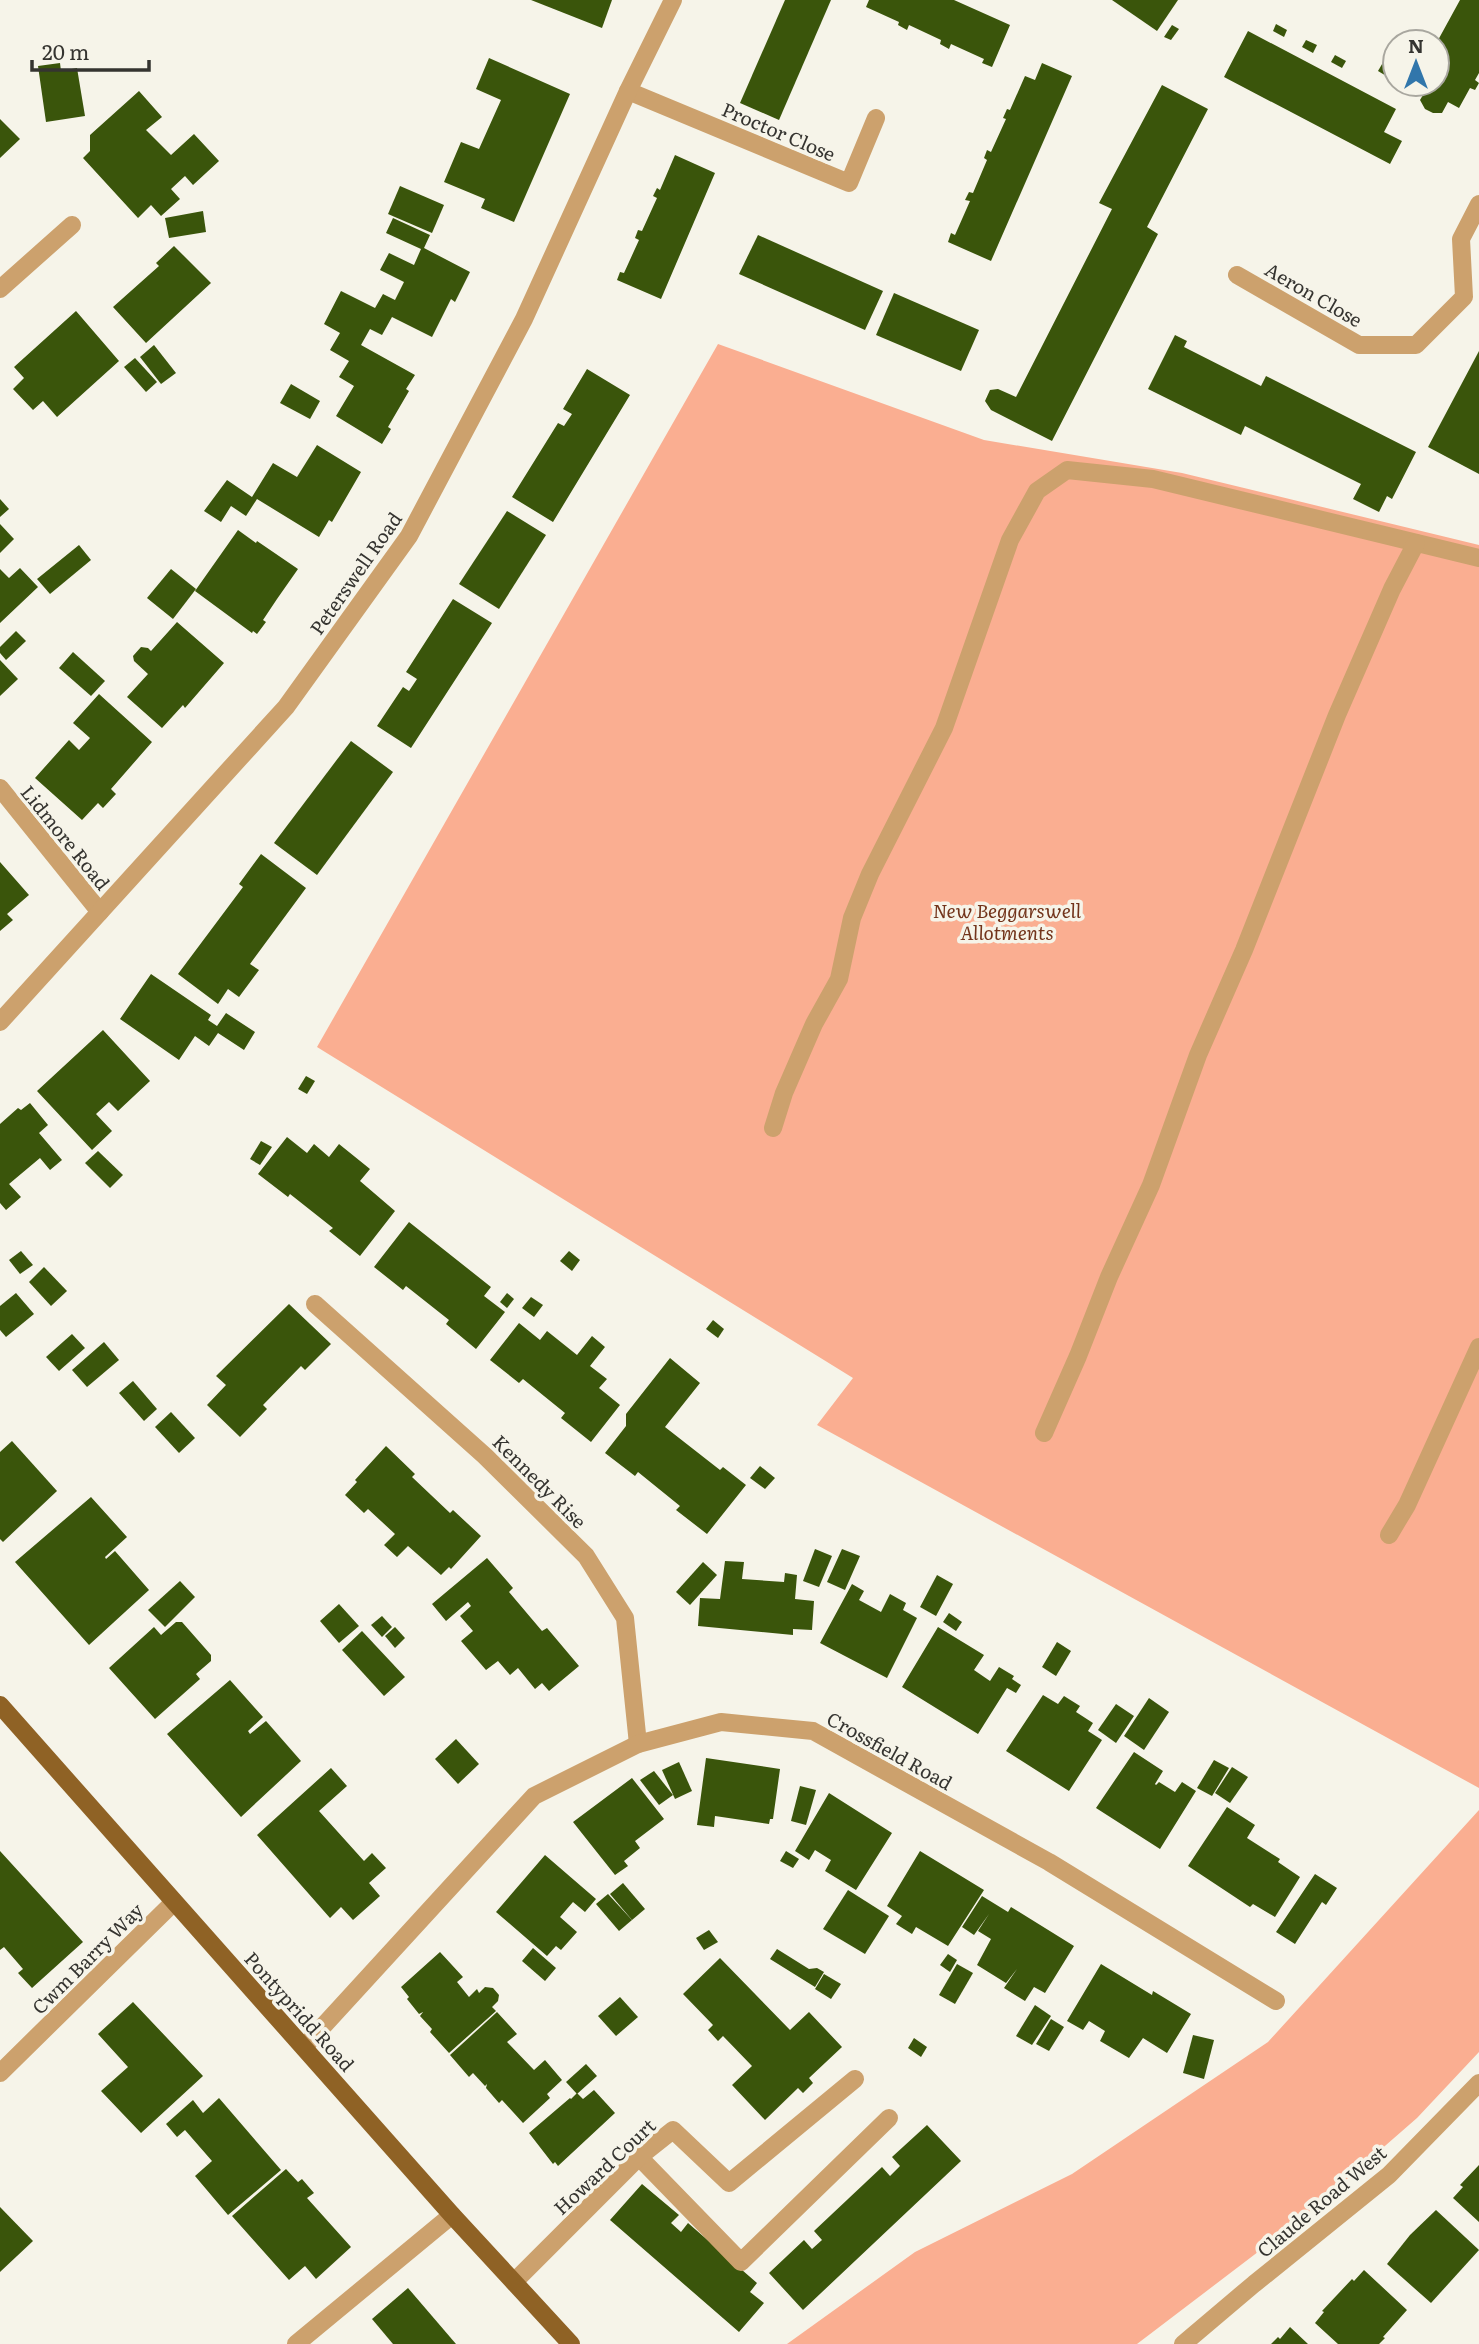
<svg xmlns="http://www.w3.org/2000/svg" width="1479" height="2344" font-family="Literata,serif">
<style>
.green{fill:#faae91}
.building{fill:#3a550b}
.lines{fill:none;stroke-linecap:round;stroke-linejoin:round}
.minor{stroke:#cca16d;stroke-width:18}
.major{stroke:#8f6225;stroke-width:18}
.labels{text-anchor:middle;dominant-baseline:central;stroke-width:7;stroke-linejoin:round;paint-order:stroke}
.street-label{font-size:19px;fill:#353430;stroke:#f6f4e9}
.park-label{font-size:19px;font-style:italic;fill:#72341b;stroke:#f6f4e9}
</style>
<rect width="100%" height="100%" fill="#f6f4e9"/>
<g class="green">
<polygon points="718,344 984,440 1182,473 1479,545 1479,1788 817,1425 853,1378 317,1047"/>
<polygon points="1479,1810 1479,2052 1417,2118 1300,2220 1137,2344 787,2344 915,2252 1072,2174 1268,2042"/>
</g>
<g class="building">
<polygon points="531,0 612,0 602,28"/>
<polygon points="785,0 831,0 779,120 740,103"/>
<polygon points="869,0 954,0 1010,25 992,67 982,63 984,59 951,44 949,49 940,44 941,40 909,25 907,30 898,25 899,22 866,7"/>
<polygon points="1112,0 1178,0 1157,31"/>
<polygon points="1460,0 1479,0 1479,73 1475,80 1479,83 1475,90 1470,88 1459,108 1448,102 1442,113 1433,113 1425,109 1420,100 1426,90 1415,84 1437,84 1437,42"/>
<polygon points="1276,24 1287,30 1284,37 1273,31"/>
<polygon points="1172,25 1179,29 1171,40 1164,37"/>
<polygon points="1248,31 1396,109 1384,132 1402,141 1390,164 1224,77"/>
<polygon points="1306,40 1317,45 1313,53 1302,47"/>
<polygon points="1335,55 1346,61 1342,68 1331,62"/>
<polygon points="489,58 570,94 514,222 481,208 485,199 444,182 461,142 479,149 501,100 476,89"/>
<polygon points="1385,59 1395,65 1388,77 1378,71"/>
<polygon points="60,63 61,71 77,68 85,116 46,122 38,66"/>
<polygon points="1042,63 1072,76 991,261 948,242 951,233 955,235 970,201 965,200 969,192 973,193 987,160 984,158 987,150 991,152 1006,119 1003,118 1007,109 1010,110 1025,76 1035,80"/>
<polygon points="1162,85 1208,109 1147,227 1158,234 1052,441 991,410 985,401 990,390 998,389 1016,397 1112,209 1099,203"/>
<polygon points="139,91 162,117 146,130 171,155 194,134 219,161 193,185 185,176 171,189 180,199 161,216 151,205 138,218 83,158 90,151 90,135"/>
<polygon points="0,119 20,139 0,158"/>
<polygon points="675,155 715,173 661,299 617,280 620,272 624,273 639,240 635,238 638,230 642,231 657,198 653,196 657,188 660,190"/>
<polygon points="400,186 444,205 432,233 388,214"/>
<polygon points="203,211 206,232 169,238 165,218"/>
<polygon points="393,218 430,235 424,248 470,272 455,302 451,299 432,337 392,317 382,335 370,329 361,345 415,375 406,389 409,391 388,427 391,429 382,444 336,416 354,386 339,377 349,361 330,350 340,333 324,324 341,291 375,308 383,294 395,300 404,282 380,270 389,253 414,265 421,249 386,233"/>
<polygon points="758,235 883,291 865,330 739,274"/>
<polygon points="174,246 211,283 146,343 113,307 159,266 156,263"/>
<polygon points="894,293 979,330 961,371 876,335"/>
<polygon points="76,311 119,361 57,417 43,401 33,410 13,389 24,378 14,367"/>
<polygon points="1175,335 1187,341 1184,347 1261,386 1266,376 1416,452 1392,499 1387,496 1379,512 1353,499 1361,484 1245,426 1241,435 1148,389"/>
<polygon points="154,345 176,373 161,384 140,357"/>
<polygon points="1479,351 1479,474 1428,447"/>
<polygon points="135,358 157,382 146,392 124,367"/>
<polygon points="587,369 630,395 553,522 512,497 558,423 564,426 572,414 563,409"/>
<polygon points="291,384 320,401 310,419 280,403"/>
<polygon points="317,445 361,472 332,522 329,520 319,537 257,499 246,516 231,506 221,522 204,511 227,480 252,497 273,463 297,477"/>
<polygon points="0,499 9,509 0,517"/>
<polygon points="507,511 546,535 499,609 459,584"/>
<polygon points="0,524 14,539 0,553"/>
<polygon points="238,530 256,543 257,541 298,569 277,599 263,620 266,622 257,634 253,631 252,633 195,591"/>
<polygon points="79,545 91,560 50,594 37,579"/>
<polygon points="20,568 38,587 0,623 0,569 9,578"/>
<polygon points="171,569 196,589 173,619 147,598"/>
<polygon points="453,599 492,623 411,748 377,726 403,687 409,691 417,679 406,672"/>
<polygon points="177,622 224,663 185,708 183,705 162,728 127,697 148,674 134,661 133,656 141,647 148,648 151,651"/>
<polygon points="16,631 26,641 6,660 0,653 0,647"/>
<polygon points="73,652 105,681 91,696 59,668"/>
<polygon points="0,660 18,679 0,696"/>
<polygon points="99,694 152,742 111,789 116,794 103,808 98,803 82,820 35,778 69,740 79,750 90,738 73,723"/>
<polygon points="351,741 393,772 317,875 274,843"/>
<polygon points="261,854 306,888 250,964 259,970 239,997 228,989 218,1004 178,974 243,887 239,884"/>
<polygon points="0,862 29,895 7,914 13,920 0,931"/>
<polygon points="151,974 211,1015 208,1020 217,1026 226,1013 255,1032 244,1050 218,1033 209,1046 195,1036 179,1060 120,1019"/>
<polygon points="103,1030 150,1081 118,1111 109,1102 96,1114 112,1131 92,1150 37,1091"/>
<polygon points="306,1076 315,1081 307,1094 298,1089"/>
<polygon points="30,1103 48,1125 39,1133 62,1160 50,1170 40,1158 9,1184 21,1197 6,1210 0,1203 0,1124 18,1108 21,1110"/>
<polygon points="287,1137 307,1153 314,1144 329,1157 339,1144 370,1169 360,1181 395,1211 360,1256 329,1231 333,1228 290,1194 288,1197 258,1174"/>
<polygon points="261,1141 272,1147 260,1165 250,1159"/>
<polygon points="98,1151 123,1175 110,1188 85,1163"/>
<polygon points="409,1222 491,1287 484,1296 505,1312 476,1349 446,1324 449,1320 406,1286 403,1290 374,1267"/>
<polygon points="21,1251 33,1265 20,1274 9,1260"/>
<polygon points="569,1251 580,1260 572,1271 560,1261"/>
<polygon points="44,1267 67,1291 51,1306 29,1282"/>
<polygon points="16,1293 34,1314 6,1337 0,1330 0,1306"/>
<polygon points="507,1293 514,1299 507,1308 500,1302"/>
<polygon points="531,1297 543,1305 534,1317 522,1308"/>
<polygon points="289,1304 331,1344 305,1370 301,1366 263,1405 267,1409 240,1437 207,1405 226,1385 216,1376"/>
<polygon points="713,1320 724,1329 718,1338 706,1329"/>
<polygon points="519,1323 540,1340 547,1331 577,1355 592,1336 605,1347 590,1366 607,1379 599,1388 620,1405 591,1442 561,1418 565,1413 523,1379 519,1383 490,1360"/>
<polygon points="72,1334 85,1348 59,1371 46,1357"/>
<polygon points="104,1342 119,1360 87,1387 72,1370"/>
<polygon points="670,1358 700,1383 665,1427 720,1470 723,1467 746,1485 707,1534 676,1510 680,1506 638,1472 635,1476 605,1453 626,1426 626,1414"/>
<polygon points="133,1381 157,1409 144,1421 119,1393"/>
<polygon points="171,1412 195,1438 179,1453 155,1427"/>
<polygon points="12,1441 57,1491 3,1542 0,1539 0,1452"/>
<polygon points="386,1446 415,1474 412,1477 450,1513 453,1510 481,1536 451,1569 449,1567 441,1575 408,1546 397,1557 384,1545 395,1534 368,1509 364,1513 345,1495 357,1482 355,1480"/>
<polygon points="760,1466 775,1478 765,1489 750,1478"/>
<polygon points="91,1497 127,1537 105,1557 106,1559 115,1551 149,1590 89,1645 15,1562"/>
<polygon points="815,1549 832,1556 819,1587 803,1581"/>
<polygon points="842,1549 860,1556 845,1590 827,1582"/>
<polygon points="487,1558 513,1588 509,1592 542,1631 547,1628 579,1666 549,1691 542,1683 535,1689 518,1668 510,1675 498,1661 486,1670 461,1641 473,1631 460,1616 471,1606 468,1602 446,1621 432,1604"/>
<polygon points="725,1561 744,1562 742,1579 784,1582 785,1573 797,1575 795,1599 814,1601 812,1630 793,1629 793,1635 698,1626 700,1598 720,1599"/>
<polygon points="703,1562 717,1575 690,1605 676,1592"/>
<polygon points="937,1575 953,1584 936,1616 920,1607"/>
<polygon points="180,1581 195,1597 165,1627 148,1610"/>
<polygon points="852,1584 864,1591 859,1600 881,1612 890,1594 906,1603 903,1610 917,1618 887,1678 820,1643"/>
<polygon points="339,1604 359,1626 339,1643 320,1621"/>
<polygon points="949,1613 962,1622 956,1631 943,1622"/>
<polygon points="382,1616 392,1627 382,1637 371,1625"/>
<polygon points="176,1622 182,1622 211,1655 211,1661 196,1674 200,1679 155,1719 109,1668 154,1627 161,1635"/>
<polygon points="395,1627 405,1638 395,1648 385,1636"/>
<polygon points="938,1627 984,1655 974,1670 990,1681 999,1667 1014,1676 1012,1679 1021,1685 1016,1693 1007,1688 978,1734 902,1687"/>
<polygon points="362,1631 405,1677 384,1696 342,1650"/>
<polygon points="1057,1642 1071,1651 1056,1676 1042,1667"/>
<polygon points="230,1680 263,1717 248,1731 250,1734 266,1721 301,1761 241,1817 167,1734"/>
<polygon points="1043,1695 1058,1704 1064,1696 1080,1706 1076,1712 1093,1723 1088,1731 1102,1740 1069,1791 1006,1751"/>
<polygon points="1149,1698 1169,1712 1144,1750 1124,1736"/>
<polygon points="1116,1704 1134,1716 1116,1743 1098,1730"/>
<polygon points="456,1739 479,1764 458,1784 435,1759"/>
<polygon points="1134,1752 1163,1771 1155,1784 1156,1785 1159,1782 1175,1792 1182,1782 1196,1791 1160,1849 1096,1808"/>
<polygon points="706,1758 780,1769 773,1819 770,1819 769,1824 715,1816 714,1827 697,1825"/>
<polygon points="1214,1760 1229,1768 1212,1796 1197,1788"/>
<polygon points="679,1762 692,1791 675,1799 662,1770"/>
<polygon points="1232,1767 1248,1777 1230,1803 1215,1793"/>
<polygon points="331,1768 347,1786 319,1811 364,1861 372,1853 386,1868 369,1883 380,1896 353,1920 341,1907 330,1918 257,1835"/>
<polygon points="654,1771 673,1795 659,1805 640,1780"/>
<polygon points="632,1778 664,1819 635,1841 640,1848 624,1861 628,1866 615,1875 573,1822"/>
<polygon points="800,1786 816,1790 806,1825 791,1821"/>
<polygon points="829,1793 892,1833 856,1890 825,1871 831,1860 815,1850 809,1860 795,1851"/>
<polygon points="1227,1807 1255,1825 1247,1838 1280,1859 1278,1862 1300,1877 1275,1917 1253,1904 1250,1907 1188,1866"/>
<polygon points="0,1851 83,1942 32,1988 18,1973 23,1969 4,1947 0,1950"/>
<polygon points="786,1851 799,1859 793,1868 780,1861"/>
<polygon points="920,1851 984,1890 948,1946 916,1927 912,1934 896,1924 902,1916 887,1906"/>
<polygon points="545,1855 596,1899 585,1912 573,1902 560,1917 577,1932 561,1950 556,1946 547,1956 496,1912"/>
<polygon points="1315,1874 1337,1888 1326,1905 1322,1902 1295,1944 1276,1932"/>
<polygon points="623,1883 645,1909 632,1920 610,1894"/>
<polygon points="848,1890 889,1916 865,1954 823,1929"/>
<polygon points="608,1894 632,1920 619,1931 596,1904"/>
<polygon points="982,1896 1008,1912 1011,1907 1074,1946 1045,1993 1034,1987 1025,2001 1004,1988 1017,1969 1006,1983 977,1965 991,1939 978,1931 989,1914 974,1935 962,1927"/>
<polygon points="709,1930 718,1942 704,1950 696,1938"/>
<polygon points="533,1948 556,1968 545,1981 522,1961"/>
<polygon points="777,1949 809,1969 817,1968 824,1972 815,1987 770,1959"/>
<polygon points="440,1952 463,1977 457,1982 469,1997 477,1989 479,1993 485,1987 493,1988 499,1995 498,2001 492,2007 496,2011 449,2053 430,2032 432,2029 420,2016 423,2012 419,2014 407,1999 409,1997 401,1987"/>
<polygon points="948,1954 957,1960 950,1972 940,1965"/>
<polygon points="720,1958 790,2030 809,2012 842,2047 809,2078 813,2083 803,2093 798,2088 765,2120 732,2085 752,2066 723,2036 718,2041 708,2030 713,2025 683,1994"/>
<polygon points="957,1964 973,1973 955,2004 939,1995"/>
<polygon points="1101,1964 1152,1995 1153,1991 1191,2014 1167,2053 1143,2038 1129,2058 1100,2041 1105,2031 1089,2021 1083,2030 1067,2021"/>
<polygon points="824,1974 841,1984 831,1999 815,1989"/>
<polygon points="620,1997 638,2017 616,2036 598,2016"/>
<polygon points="133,2002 203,2076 141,2133 101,2091 128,2067 98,2034"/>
<polygon points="1035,2005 1051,2016 1032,2045 1016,2036"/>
<polygon points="497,2012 517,2034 507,2042 534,2070 545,2060 562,2080 547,2094 550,2098 523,2123 502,2100 499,2103 486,2088 487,2084 485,2086 473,2073 469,2077 450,2055"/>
<polygon points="1051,2019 1064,2027 1049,2051 1036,2044"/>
<polygon points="1193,2035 1214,2040 1204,2079 1183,2073"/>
<polygon points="914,2038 927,2047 921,2057 908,2048"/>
<polygon points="586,2064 597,2076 577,2094 566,2082"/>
<polygon points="594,2090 615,2113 558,2166 555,2162 553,2164 529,2133 570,2098 571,2099 577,2093 583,2099"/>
<polygon points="219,2098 281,2170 228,2215 195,2176 212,2161 185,2130 177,2137 166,2124 193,2100 203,2113"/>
<polygon points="927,2125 961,2161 803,2310 769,2273 804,2240 812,2249 822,2240 814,2231 882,2167 890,2176 900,2166 892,2157"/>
<polygon points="1479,2165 1479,2222 1453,2198 1463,2187 1460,2185"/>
<polygon points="286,2169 298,2182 302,2179 314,2193 307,2198 351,2247 316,2279 305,2266 289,2280 232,2216"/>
<polygon points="642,2184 679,2215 671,2223 681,2232 688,2223 757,2283 750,2292 764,2303 739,2332 610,2220"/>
<polygon points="0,2207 33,2241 0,2272"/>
<polygon points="1436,2210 1479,2250 1431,2303 1387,2264 1410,2235"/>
<polygon points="1364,2270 1407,2310 1383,2337 1385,2338 1379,2344 1338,2344 1315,2323 1324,2312 1322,2311 1352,2279 1354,2281"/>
<polygon points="408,2288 456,2344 393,2344 372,2319"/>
<polygon points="1290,2327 1308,2344 1271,2344 1278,2337 1280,2339"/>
</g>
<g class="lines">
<g class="minor">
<polyline points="628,91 849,183 876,118"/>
<polyline points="1237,275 1359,345 1416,345 1464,297 1461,239 1479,204"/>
<polyline points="0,289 72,225"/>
<polyline points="0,788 100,912"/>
<polyline points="0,1022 286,707 409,536 524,319 628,91 673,0"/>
<polyline points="773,1128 784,1093 814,1024 839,979 852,918 870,874 944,728 1010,540 1037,491 1067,470 1153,479 1479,558"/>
<polyline points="315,1304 485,1456 586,1556 625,1618 638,1744"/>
<polyline points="1044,1433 1078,1356 1109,1277 1151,1185 1198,1055 1244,950 1337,715 1392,589 1416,543"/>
<polyline points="1389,1535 1407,1505 1479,1347"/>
<polyline points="304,2047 534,1796 638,1744 721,1722 813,1731 1049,1862 1276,2001"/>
<polyline points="0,2073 174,1902"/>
<polyline points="639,2157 741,2262 889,2118"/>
<polyline points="514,2282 639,2157 673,2130 729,2183 855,2079"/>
<polyline points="296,2344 452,2215"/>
<polyline points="1183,2344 1254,2284 1389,2175 1479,2083"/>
</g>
<polyline class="major" points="0,1705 452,2215 571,2344"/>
</g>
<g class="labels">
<g class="street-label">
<text transform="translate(779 131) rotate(23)">Proctor Close</text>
<text transform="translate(1314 294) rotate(30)">Aeron Close</text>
<text transform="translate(355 573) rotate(-55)">Peterswell Road</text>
<text transform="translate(66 837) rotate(51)">Lidmore Road</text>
<text transform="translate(540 1481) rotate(45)">Kennedy Rise</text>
<text transform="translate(890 1750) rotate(29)">Crossfield Road</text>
<text transform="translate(87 1958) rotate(-45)">Cwm Barry Way</text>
<text transform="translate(300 2011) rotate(48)">Pontypridd Road</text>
<text transform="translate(604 2166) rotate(-43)">Howard Court</text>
<text transform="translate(1321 2201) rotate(-40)">Claude Road West</text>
</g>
<g class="park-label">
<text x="1007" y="910">New Beggarswell<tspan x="1007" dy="22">Allotments</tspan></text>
</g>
</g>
<g transform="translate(1416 63)"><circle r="33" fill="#f6f4e9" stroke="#a9a79f" stroke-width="2"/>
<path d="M0-5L12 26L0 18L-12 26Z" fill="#3176ab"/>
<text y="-10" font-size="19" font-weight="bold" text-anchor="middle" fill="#353430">N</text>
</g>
<path d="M32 60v10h117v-10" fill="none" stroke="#353430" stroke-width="3.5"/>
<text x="42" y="60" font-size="21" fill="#353430" stroke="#f6f4e9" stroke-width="5" paint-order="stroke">20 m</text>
</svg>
